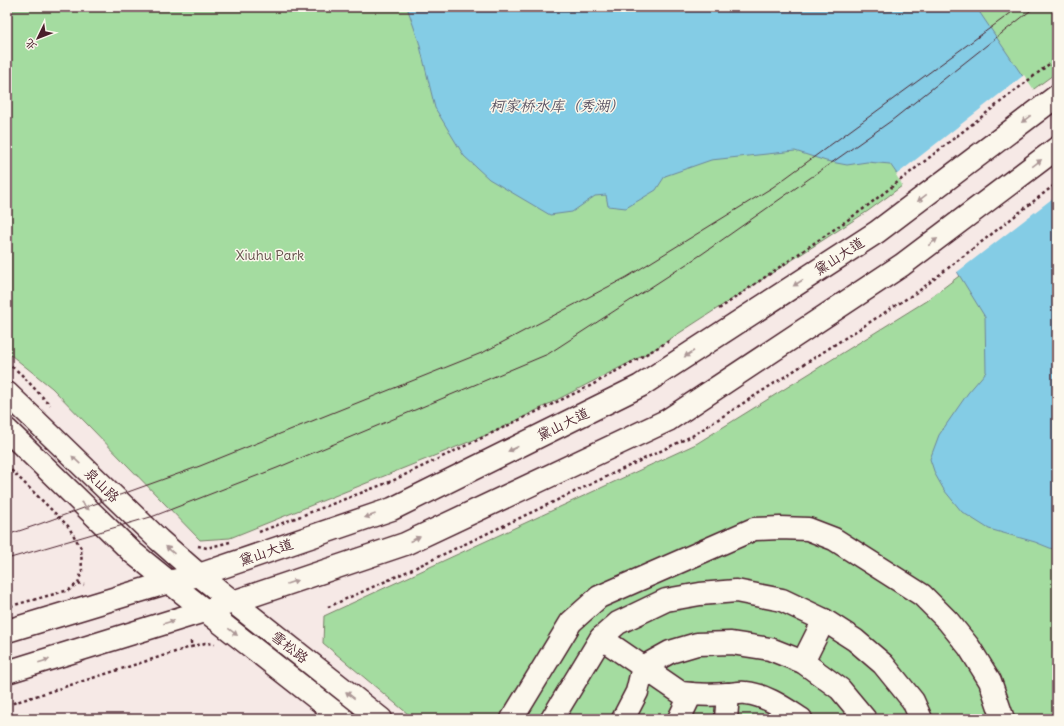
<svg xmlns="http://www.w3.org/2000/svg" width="1064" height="726" font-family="Delius,'LXGW WenKai TC',sans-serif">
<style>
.green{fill:#a4dca0;stroke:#777e66}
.water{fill:#84cce5;stroke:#6d879b}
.pier{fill:#f6e9e6}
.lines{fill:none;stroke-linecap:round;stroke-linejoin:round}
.minor-casing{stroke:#4a1f2b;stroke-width:25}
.major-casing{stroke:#4a1f2b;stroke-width:25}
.path{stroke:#4a1f2b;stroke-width:2.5;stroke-dasharray:3 3;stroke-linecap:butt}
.minor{stroke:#fbf7ec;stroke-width:22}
.major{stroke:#fbf7ec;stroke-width:22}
.tram{stroke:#4a1f2b;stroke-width:1}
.oneway{fill:#ab9695}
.labels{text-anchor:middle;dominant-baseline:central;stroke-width:3;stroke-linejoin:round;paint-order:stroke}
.park-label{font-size:14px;fill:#604e48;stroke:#fbf7ec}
.street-label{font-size:14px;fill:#4a1f2b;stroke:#fbf7ec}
.water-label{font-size:15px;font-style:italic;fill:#5b5363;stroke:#fbf7ec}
</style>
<rect width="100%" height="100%" fill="#f6e9e6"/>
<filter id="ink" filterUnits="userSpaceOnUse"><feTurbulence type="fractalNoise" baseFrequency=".025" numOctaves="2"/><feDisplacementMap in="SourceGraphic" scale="8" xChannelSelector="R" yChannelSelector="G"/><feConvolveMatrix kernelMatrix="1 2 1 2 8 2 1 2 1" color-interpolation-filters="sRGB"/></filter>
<g filter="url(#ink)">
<g class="green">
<polygon points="7,7 1057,7 1057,72 868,211 650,352 496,431 230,538 200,540 52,388 7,352"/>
<polygon points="1057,202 1057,719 414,719 323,643 324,616 696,444 926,301"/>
</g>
<polygon class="water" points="407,7 976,7 1057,127 1057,552 1055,550 1035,542 989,529 962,512 944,490 935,474 930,459 939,435 968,393 986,372 985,317 897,174 890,164 867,162 847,165 826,161 795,151 711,160 665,176 656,190 626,208 608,206 606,195 595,196 572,212 550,215 489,179 464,156 435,108 419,42"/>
<polygon class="pier" points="1024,75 1057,124 1057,195 956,273 896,175"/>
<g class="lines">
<defs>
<g id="minor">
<path d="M601,638L681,693C696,695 712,695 727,694C733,694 740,692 746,693C766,695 784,708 801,719"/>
<polyline points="803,662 824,620"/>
<polyline points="512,719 571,622 599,597 754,529 780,528 808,529 834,539 922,595 948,621 969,647 990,681 1003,719"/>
<polyline points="552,719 601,638 618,623 666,600 700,594 736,591 782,600 824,620 855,640 883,664 913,701 921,719"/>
<polyline points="623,719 637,692 643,667 670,652 697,644 731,643 770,649 803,662 840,689 865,719"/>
<polyline points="679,719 691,694"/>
<polyline points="726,719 728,694"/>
</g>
<g id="major">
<polyline points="7,393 159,540 199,575 381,719"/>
<polyline points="7,430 132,552 169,582 343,719"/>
<polyline points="7,631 169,582 199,575 392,509 640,386 877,232 1057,96"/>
<polyline points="7,672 233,602 405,544 668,420 902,265 1057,148"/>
</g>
</defs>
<use href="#minor" class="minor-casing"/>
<use href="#major" class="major-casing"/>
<g class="path">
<polyline points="719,309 862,210 1057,58"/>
<polyline points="7,363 20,373 50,405"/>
<polyline points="7,466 68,526 81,548 82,571 78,583 69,590 7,607"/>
<polyline points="259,532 392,481 590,386 671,340"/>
<polyline points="198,546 207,548 230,542"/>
<polyline points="78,583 84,585"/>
<polyline points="328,607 404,573 692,436 920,290 1057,183"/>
<polyline points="191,641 191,647 205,643 215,644"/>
<polyline points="7,705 191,647"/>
</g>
<use href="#minor" class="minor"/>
<use href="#major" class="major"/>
<g class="tram">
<polyline points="7,535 34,526 200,466 484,352 627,277 773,187 1019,7"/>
<polyline points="7,559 154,516 277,468 548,354 702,254 891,121 1035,7"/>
</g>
</g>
<defs><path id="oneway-solid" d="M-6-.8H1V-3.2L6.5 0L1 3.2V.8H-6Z"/></defs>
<g class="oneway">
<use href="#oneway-solid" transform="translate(1026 119) rotate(143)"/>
<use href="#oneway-solid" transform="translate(1037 163) rotate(-37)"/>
<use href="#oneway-solid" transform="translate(922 198) rotate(143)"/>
<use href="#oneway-solid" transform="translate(933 242) rotate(-37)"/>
<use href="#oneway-solid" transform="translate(798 283) rotate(147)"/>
<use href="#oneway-solid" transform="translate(689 354) rotate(147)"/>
<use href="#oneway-solid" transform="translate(513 449) rotate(154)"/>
<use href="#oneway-solid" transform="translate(76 460) rotate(-136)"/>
<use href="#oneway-solid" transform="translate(85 506) rotate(44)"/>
<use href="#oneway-solid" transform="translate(370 516) rotate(161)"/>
<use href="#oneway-solid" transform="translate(415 539) rotate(-25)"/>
<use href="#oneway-solid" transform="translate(170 550) rotate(-139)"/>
<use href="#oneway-solid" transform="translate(292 582) rotate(-19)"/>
<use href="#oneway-solid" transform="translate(169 622) rotate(-17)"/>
<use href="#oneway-solid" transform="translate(233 632) rotate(38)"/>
<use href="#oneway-solid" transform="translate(44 661) rotate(-17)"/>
<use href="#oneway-solid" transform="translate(350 695) rotate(-142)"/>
</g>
</g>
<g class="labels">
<g class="park-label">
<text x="270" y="255">Xiuhu Park</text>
</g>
<g class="street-label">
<text transform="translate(839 256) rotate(-33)">黛山大道</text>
<text transform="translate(563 424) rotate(-26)">黛山大道</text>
<text transform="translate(102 485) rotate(44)">泉山路</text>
<text transform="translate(266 552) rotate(-19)">黛山大道</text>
<text transform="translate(290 647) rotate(38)">雪松路</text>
</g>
<g class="water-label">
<text x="557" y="105">柯家桥水库（秀湖）</text>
</g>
</g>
<rect width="1064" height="726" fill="none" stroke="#fbf7ec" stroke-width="24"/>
<rect x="12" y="12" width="1040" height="702" fill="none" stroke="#4a1f2b" stroke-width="1.5" filter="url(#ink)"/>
<g transform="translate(38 38) rotate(227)" stroke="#fbf7ec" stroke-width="3" paint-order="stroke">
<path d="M0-3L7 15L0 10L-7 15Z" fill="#4a1f2b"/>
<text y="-6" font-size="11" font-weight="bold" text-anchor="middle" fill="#4a1f2b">北</text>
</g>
</svg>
